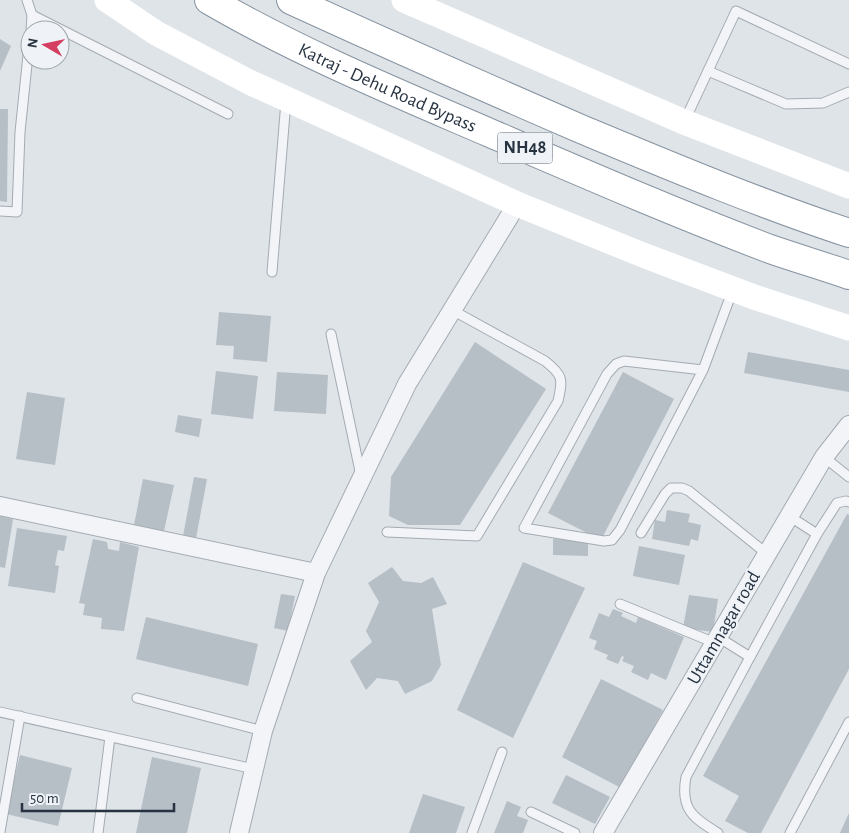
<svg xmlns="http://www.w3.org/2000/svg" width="849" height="833" font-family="'Alegreya Sans',sans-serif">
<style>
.building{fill:#b6bec6}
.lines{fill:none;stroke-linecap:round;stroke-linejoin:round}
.lane-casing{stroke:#a4abb3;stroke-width:11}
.street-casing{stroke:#a4abb3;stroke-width:20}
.highway-casing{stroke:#8693a0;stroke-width:30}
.lane{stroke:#f2f4f7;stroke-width:9}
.street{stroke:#f2f4f7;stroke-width:18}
.secondary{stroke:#fff;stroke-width:25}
.highway{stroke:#fff;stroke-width:28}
.labels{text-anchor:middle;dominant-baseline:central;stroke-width:4.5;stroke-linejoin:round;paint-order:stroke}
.shield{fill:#eff3f7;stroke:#636d78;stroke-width:1}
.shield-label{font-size:18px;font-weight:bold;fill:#273341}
.street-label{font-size:19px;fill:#273341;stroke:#eff3f7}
</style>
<rect width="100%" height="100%" fill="#dfe4e9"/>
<g class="building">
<polygon points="0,39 11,46 0,71"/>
<polygon points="0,109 8,109 7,202 0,201"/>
<polygon points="219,312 271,316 267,362 233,359 234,346 216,345"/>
<polygon points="475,342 546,389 460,525 408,525 389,516 391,477"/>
<polygon points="748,352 849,370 849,392 744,373"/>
<polygon points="216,371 258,376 253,419 211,414"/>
<polygon points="277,372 328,375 326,414 274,411"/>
<polygon points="623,372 674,399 601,540 548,513"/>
<polygon points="27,392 65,398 55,465 16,459"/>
<polygon points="178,415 202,419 199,437 175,432"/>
<polygon points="194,477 207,479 196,538 183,536"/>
<polygon points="143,479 174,485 164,531 134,525"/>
<polygon points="667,510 690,514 688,522 701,525 698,541 691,539 689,546 652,539 655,520 665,522"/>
<polygon points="847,514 849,515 849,669 761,833 748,833 725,821 739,796 703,776"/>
<polygon points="0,516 13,519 5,568 0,567"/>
<polygon points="17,528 67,536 64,551 58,550 55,565 59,566 55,593 8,586"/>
<polygon points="93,539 107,542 108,549 119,551 120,542 139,547 124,631 101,629 102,618 83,615 85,604 79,603"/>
<polygon points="553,539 588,540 588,556 553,555"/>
<polygon points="639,546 685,555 679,585 633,576"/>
<polygon points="523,562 585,588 513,738 457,710"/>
<polygon points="392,567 403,581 421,583 433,577 447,604 432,609 441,665 432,681 405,694 398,681 377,678 366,690 350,661 372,642 366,631 379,602 368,583"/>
<polygon points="281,594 295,596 288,631 274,628"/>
<polygon points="689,595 718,599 713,632 683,628"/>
<polygon points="613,609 623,613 621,616 636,623 638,617 684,637 666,680 651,673 648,680 631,672 634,666 622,661 624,657 622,656 618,664 606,659 608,655 594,649 597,641 589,638 599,613 609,617"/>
<polygon points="146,617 258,644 248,686 136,659"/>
<polygon points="601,679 663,710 621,788 562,757"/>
<polygon points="20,755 72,768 58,826 6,814"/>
<polygon points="152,757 201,768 187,833 136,833"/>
<polygon points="566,775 610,797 595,824 552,803"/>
<polygon points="423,794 465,807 456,833 409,833"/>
<polygon points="507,801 521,807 517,816 528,820 523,833 494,833"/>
<polygon points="849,813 849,833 840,833"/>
</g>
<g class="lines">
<defs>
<g id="lane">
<polyline points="27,0 32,15 31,30"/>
<polyline points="32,15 228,114"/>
<polyline points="708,71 786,104 823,103 849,92"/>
<polyline points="685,120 736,11 849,64"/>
<polyline points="0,211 17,212 20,132 30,36"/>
<polyline points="272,272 286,101"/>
<polyline points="331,334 361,476"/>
<polyline points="703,370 624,361 616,364 607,374 524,528 604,541 612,540 620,530 703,370 732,292"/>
<polyline points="824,457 849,477"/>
<path d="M387,532L477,536L558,401C563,379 563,375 545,361L452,310"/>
<polyline points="641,533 665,494 671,488 682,488 689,491 767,554"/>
<polyline points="817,534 837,503 846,501 849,502"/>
<polyline points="620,604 715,643"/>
<polyline points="718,637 750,657 817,534 789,516"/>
<polyline points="137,698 263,731"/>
<polyline points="0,712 254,769"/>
<polyline points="531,812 575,833"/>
<polyline points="0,832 20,716"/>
<polyline points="98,833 110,737"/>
<polyline points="472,833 502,752"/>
<path d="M718,833C693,818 680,809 686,777L750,657"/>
<polyline points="790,833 849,722"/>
</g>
<g id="street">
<polyline points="0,506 316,573"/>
<polyline points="239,833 263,731 316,573 407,384 517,204"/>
<polyline points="603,833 824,457 849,425"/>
</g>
<g id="highway">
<path id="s1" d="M209,0C298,52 395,92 490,133C583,173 675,213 770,249C796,258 823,266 849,275"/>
<path d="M291,0C387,44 484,87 581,129C670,166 758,203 849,233"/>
</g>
</defs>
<use href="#lane" class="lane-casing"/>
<use href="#street" class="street-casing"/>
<use href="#highway" class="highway-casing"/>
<use href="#lane" class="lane"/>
<use href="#street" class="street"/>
<g class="secondary">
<polyline points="107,0 156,33 249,82 517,204 643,255 754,297 849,328"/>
<polyline points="404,0 684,122 849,186"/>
</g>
<use href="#highway" class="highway"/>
</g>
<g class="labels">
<rect class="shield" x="497.5" y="132.5" width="55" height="31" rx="4"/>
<g class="shield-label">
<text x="525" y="148">NH48</text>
</g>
<g class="street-label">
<text stroke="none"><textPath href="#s1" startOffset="199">Katraj - Dehu Road Bypass</textPath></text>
<text transform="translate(724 628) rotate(-60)">Uttamnagar road</text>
</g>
</g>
<g transform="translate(45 45) rotate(279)"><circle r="24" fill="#eff3f7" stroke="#9fa6ae"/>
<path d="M0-4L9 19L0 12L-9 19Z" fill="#d43f61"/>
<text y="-8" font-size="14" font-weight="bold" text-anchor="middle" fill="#273341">N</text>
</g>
<path d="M22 803v8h152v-8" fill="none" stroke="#273341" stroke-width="2.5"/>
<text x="30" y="803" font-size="15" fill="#273341" stroke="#eff3f7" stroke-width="4" paint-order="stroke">50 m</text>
</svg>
